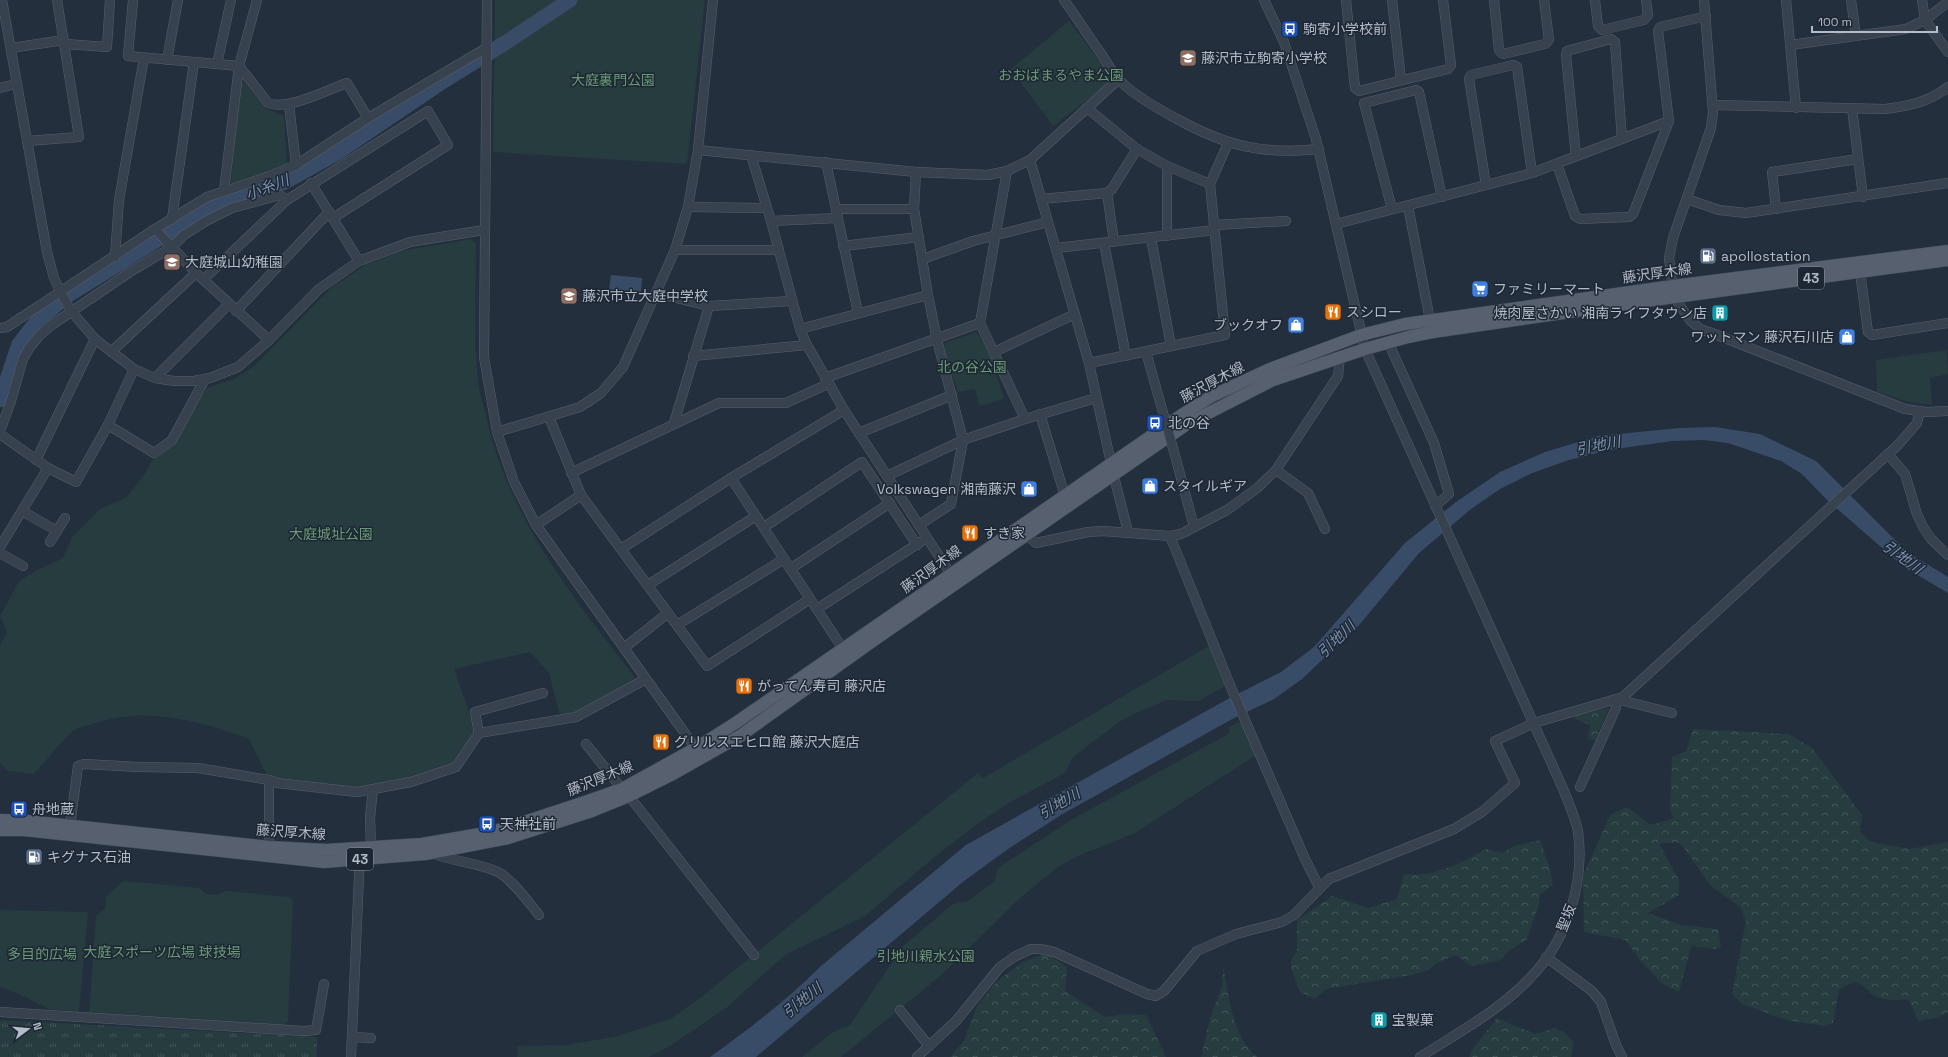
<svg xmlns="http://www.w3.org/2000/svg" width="1948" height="1057" font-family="'Space Grotesk','Noto Sans JP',sans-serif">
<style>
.grass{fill:url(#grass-tufts)}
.forest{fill:url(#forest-crowns)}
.park{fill:#263c3f}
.water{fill:#394c67}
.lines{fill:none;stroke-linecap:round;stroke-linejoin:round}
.river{stroke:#394c67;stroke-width:15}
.minor-casing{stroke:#565f6c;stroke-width:10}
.major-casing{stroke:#414a57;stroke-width:13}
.minor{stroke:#38414e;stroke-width:9}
.major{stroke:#56606e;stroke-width:12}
.minor-bridge-casing{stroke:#565f6c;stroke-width:10;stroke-linecap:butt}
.minor-bridge{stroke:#38414e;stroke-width:9}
.labels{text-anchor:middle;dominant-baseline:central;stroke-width:3;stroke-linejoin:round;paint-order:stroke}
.shield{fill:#1d2633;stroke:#878f9c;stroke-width:1}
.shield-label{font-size:13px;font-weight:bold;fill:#b4bcc9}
.poi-label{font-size:14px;fill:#b4bcc9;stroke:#1d2633;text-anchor:start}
.park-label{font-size:14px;fill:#6b9a76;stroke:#1d2633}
.street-label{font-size:14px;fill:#b4bcc9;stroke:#1d2633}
.water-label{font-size:15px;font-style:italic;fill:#7c92b1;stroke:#1d2633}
</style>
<defs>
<pattern id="grass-tufts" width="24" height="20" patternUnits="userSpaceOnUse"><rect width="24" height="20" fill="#263c3f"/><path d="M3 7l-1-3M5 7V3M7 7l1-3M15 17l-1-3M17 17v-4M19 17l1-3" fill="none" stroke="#435659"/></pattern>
<pattern id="forest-crowns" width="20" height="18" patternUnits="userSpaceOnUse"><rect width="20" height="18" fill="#263c3f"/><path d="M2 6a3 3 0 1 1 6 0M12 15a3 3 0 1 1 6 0" fill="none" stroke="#435659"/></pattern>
</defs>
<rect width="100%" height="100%" fill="#242f3e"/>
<polygon class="grass" points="0,1020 317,1037 317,1057 0,1057"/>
<g class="forest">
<polygon points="1609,708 1595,740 1588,739 1590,725 1572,718 1583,712"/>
<path d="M1693,729L1789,734L1812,748L1862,815L1860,832L1871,842L1910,849L1948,842V1012L1941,1017L1918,1021L1909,1000C1898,1000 1886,1001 1876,997C1868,993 1868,986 1855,982L1839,989L1833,1023L1824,1026L1786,1020L1742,1004L1732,994L1746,921L1740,907L1710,885L1682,845L1676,842L1659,844L1679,880V895L1648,913L1682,925L1718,929L1721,947L1714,949L1691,946L1679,992L1661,983L1639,959L1626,940L1584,932L1583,876L1610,815L1627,807L1651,825L1674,818L1670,811L1672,757L1686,751Z"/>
<path d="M1540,840L1550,869L1553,884L1539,896V905L1527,939L1507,952L1501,960L1472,966L1456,955L1435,964L1429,970L1411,975L1326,989L1315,999L1300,992L1291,968V960L1297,951V920L1332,896L1368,908L1397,899L1404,874C1432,878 1462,863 1486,849L1502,853L1514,846Z"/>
<polygon points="1046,953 1067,967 1065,991 1105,1017 1126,1014 1146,1015 1166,1057 950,1057 964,1041 977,1006 997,981 1023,962"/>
<path d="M1223,966C1229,997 1232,1036 1257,1057H1201L1210,1018L1222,987Z"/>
<polygon points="1497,1018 1535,1034 1555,1028 1565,1033 1574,1043 1571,1057 1469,1057 1472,1050"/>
</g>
<g class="park">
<polygon points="495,0 705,0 687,164 493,152"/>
<polygon points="1069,21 1110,75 1110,83 1053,126 1011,69"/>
<polygon points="243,81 265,108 284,116 287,165 234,186 231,182 240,82"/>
<path d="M471,239L476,244C476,289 473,334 478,380C479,392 483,404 486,415C508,518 573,597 636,679L635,683L580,712L560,716L549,673L530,652L454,669L475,729L455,764L413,779L367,788L269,780L249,739C198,721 150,706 96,723C90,725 79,727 73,731C59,743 47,760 34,774L8,771L0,763V645L7,632L0,616L20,580L37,570L63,558L73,536L100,509L127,497L146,472L155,455L174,442L207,388L234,379L254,366L331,288L365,265L401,251Z"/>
<polygon points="977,332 990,353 1004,399 979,406 975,389 958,392 943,348 945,343"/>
<polygon points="1947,350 1948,374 1930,378 1932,405 1909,402 1877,392 1876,360"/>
<polygon points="1209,646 1225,686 1199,701 1167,700 1138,712 1119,722 1072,758 1065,773 1012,801 980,822 932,859 865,916 785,955 726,1008 670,1046 649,1057 517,1057 518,1046 567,1045 618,1036 670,1019 700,998 978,773 983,778"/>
<polygon points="1241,721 1256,755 1135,833 1080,855 1058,867 1020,898 939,977 841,1057 802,1057 833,1032 850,1025 903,946 953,904 968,901 994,882 998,868 1071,820 1230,733 1228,728"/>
<polygon points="123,881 200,888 206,894 218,895 225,891 290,897 293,902 288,1021 285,1025 89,1017 96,916 105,909 106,897"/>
<polygon points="0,910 88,912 79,1012 49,1009 17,993 0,987"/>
</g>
<g class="water">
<polygon points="611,275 642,278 641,293 609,290"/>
<path d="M1715,427L1760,434L1816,461L1907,552L1948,577V593L1904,567L1827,500L1802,474L1781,461L1728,443L1704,440L1672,441L1609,450L1569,460L1532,473L1500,489L1471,509L1419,553L1360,624L1302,679L1274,699L1234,718L1061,815L1008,849L964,881L756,1057H710C749,1029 787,1000 821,966L966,845L1226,700L1281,672L1314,647L1405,543L1456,502L1500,472L1545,452L1598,436L1679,428Z"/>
</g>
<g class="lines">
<polyline class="river" points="0,400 19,344 37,321 67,296 207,209 217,203 285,182 337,153 445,80 505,43 570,0"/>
<defs>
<g id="minor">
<polyline points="2,0 47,252 54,278 61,293 71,311 95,339 134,369 155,378 174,381 194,381 210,378 238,367 269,340 319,289 359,261 410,242 484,230"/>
<path d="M133,0L128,56L239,66L268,103C287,111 327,90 347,83L368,118"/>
<polyline points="487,0 484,357 497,432 514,482 536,525 699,753"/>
<path d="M1064,0C1077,18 1089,37 1102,55C1107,63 1113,73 1119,80C1135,96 1157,108 1177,119C1226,146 1263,155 1319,149"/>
<path d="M1264,0L1284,42L1316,139L1365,349L1564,791C1569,804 1575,817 1578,831C1585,884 1567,941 1529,979C1499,1011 1457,1033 1420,1057"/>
<polyline points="1346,0 1355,88 1359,91 1448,69 1451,65 1443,0"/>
<polyline points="1392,0 1401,80"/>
<polyline points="1494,0 1499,50 1503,54 1545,44 1549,40 1544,0"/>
<polyline points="1595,0 1598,26 1602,30 1644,20 1648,15 1646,0"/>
<polyline points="1704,0 1713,112 1711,128 1673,238 1669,258 1674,297 1690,320 1700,329 1712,333 1905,409 1926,412 1948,411"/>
<polyline points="1786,0 1796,108"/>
<polyline points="1851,0 1856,36"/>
<polyline points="1922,0 1925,20 1948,52"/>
<polyline points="65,44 107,47 110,0"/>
<polyline points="1790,45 1906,29 1925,20 1948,2"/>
<polyline points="11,48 64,40"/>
<polyline points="167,60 178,0"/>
<polyline points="217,64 231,0"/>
<polyline points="0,88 16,84"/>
<polyline points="289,104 296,165"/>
<path d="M1714,105L1885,109C1909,106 1929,102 1948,87"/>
<polyline points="1087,108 1137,149 1167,166 1210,184"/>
<polyline points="1852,108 1863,197"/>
<polyline points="27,141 79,137 57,0"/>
<polyline points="698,150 916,172 988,175 1007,171 1030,160 1119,79"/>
<polyline points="751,155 771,221 800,329 807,345 844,410 950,573"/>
<polyline points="1576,156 1566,55 1567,51 1611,39 1615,42 1622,139"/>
<polyline points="1030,160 1089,363 1111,463"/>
<polyline points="826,162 858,313"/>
<polyline points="1557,164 1575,216 1580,219 1629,217 1633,214 1669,121 1658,31 1660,27 1706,16"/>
<polyline points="1007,171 980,323 1025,419"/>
<polyline points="916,172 914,209 928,295 937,340 963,440 951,504 919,525"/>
<polyline points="311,183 359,261"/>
<polyline points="1486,185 1469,79 1471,75 1513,65 1517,67 1532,173"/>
<polyline points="224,191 239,66 257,0"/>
<polyline points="1107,193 1114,242"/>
<polyline points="1041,199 1107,193 1112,189 1137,149"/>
<polyline points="1687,199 1719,210 1746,213 1948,183"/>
<polyline points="1408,206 1430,320"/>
<polyline points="688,207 767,208"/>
<polyline points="836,209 914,209"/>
<polyline points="1392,209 1364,103 1416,90 1419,92 1442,197"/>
<polyline points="1776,209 1772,172 1858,159"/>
<polyline points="172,219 194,62"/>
<polyline points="771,221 838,218"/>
<polyline points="1336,224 1532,173 1669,121"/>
<polyline points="1215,225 1286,221"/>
<polyline points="155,229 196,273 269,340"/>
<polyline points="1167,236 1167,166"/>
<polyline points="1151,238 1171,346"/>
<polyline points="1104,243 1126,356"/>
<polyline points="843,246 919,237"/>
<polyline points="1056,248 1215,230"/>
<polyline points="675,250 779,250"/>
<polyline points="115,257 119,200 144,58"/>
<polyline points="923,259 973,241 1048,222"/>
<polyline points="1860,272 1868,332 1872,335 1948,323"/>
<polyline points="204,279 287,200"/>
<polyline points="656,293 709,306 792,301"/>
<polyline points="236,311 329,212"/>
<polyline points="0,328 7,327 155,229 207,197 267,177 296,165 368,118 486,48"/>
<polyline points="800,329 928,295"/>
<polyline points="1388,342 1434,443 1449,494 1435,506"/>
<polyline points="111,352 196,273"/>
<polyline points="994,352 1075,314"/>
<polyline points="1146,352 1162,409"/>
<polyline points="693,356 807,345"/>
<polyline points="1089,363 1225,335 1210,184 1228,143"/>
<polyline points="155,378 229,304"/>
<polyline points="825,378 980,323"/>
<polyline points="1040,414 1065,496"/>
<polyline points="549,417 581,495 707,666 810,599"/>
<polyline points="674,423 709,306"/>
<polyline points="108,425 154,453 172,440 205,379"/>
<polyline points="0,431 11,401 23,359 30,347 39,336 53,324 130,272 172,247 184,235 206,221 232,208 280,195 287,200 428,111 448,145 333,218"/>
<polyline points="497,432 580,407 601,393 623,367 675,250 688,207 698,150 713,0"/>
<polyline points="859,433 952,395"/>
<polyline points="0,434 48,468 76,482 108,425 134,369"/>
<polyline points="1888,454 1905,474 1917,514 1923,527 1931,539 1948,555"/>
<polyline points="1176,459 1194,527"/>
<polyline points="36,460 95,339"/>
<polyline points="1276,470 1308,493 1325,529"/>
<polyline points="571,473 719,403 786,403 828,384"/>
<polyline points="1113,473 1128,532"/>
<polyline points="887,476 963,440 1025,419 1096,398"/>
<polyline points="731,478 843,649"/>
<polyline points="22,511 57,531"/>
<polyline points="536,525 581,495"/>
<polyline points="764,527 862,462 917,545"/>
<polyline points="1022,531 1036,543 1088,532 1103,531 1170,536 1181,534 1227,510 1256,489 1276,470 1338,376 1340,357"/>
<polyline points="1170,536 1232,690 1305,859 1319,887"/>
<polyline points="50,542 65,518"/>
<polyline points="0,547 48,468"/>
<polyline points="621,549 731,478 844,410"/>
<polyline points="0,553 23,566"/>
<polyline points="790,569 890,503"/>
<polyline points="648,585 756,516"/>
<polyline points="817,609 922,541"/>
<polyline points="677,625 784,559"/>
<polyline points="624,648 668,613"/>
<polyline points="479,733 475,712 543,693"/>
<polyline points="586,744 622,789"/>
<polyline points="269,780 269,847"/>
<polyline points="1580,787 1616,708 1616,699 1672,713"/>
<polyline points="629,796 754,955"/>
<polyline points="70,826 78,766 84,764 139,767 198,768 269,780 277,783 357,792 411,782 456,767 479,733 576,717 646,679"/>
<polyline points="371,848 370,817 373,790"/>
<path d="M432,853C453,862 477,862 498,872C512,879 528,902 539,915"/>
<polyline points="1546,957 1592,991 1601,1002 1616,1045 1622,1057"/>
<polyline points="900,1010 929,1046"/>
<polyline points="0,1012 304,1031 316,1030 324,984"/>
<polyline points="352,1037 371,1038"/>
<polyline points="351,1057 360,854"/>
<polyline points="917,1057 956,1021 1000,967 1014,957 1031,949 1040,949 1054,952 1147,994 1156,996 1164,991 1197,951 1236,934 1282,922 1294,915 1329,879 1454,829 1482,812 1515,783 1495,741 1534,723 1623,697 1898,445 1917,423 1920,411"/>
</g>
<g id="major">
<polyline points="0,820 26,821 269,847 326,850 422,844 480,834 506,828 588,801 622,789 696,748 734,724 1183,414 1212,396 1270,369 1361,335 1405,324 1673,286 1948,251"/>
<polyline points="0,830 24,830 324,862 425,854 508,838 592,811 629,796 671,775 740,736 874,640 1187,424 1273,380 1365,349 1408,337 1433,332 1653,300 1948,260"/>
</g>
</defs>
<use href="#minor" class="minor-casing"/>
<use href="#major" class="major-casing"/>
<use href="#minor" class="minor"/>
<use href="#major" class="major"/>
<defs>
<polyline id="minor-bridge" points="1162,409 1176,459"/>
</defs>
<use href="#minor-bridge" class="minor-bridge-casing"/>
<use href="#minor-bridge" class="minor-bridge"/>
</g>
<defs>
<symbol id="bus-square" viewBox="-11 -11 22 22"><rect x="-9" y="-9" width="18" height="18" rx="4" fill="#1a4fb4" stroke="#1d2633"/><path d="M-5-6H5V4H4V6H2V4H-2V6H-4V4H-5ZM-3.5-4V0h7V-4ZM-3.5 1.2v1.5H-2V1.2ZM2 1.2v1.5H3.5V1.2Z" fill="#fff"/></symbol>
<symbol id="school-square" viewBox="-11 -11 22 22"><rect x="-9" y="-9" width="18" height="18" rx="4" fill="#8d6e63" stroke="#1d2633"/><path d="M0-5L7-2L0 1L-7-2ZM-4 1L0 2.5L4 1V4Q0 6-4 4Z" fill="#fff"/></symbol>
<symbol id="fuel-square" viewBox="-11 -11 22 22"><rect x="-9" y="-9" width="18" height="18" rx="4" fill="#5c6f8a" stroke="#1d2633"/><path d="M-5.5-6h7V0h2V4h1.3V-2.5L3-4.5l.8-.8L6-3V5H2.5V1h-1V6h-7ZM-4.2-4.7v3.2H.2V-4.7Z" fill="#fff"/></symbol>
<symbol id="supermarket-square" viewBox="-11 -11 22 22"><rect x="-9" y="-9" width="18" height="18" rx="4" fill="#3f7fe0" stroke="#1d2633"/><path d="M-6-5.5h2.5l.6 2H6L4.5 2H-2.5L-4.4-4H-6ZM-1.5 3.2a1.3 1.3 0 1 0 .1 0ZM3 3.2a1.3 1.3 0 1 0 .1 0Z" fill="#fff"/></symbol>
<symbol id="restaurant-square" viewBox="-11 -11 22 22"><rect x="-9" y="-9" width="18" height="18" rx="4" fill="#e8710a" stroke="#1d2633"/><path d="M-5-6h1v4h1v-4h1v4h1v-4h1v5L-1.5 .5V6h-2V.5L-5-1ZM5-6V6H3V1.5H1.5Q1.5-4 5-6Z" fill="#fff"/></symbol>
<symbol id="building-square" viewBox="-11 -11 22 22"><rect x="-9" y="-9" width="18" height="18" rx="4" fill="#0f9aa8" stroke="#1d2633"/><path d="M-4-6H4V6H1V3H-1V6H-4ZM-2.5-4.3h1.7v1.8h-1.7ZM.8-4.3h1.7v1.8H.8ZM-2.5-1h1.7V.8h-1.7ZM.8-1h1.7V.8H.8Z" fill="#fff"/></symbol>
<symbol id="shop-square" viewBox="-11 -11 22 22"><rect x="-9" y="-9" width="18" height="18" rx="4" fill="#3f7fe0" stroke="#1d2633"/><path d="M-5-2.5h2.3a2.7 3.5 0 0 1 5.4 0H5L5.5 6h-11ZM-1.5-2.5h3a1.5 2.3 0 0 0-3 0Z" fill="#fff"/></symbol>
</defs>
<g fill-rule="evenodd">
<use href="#bus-square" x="1280" y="19" width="20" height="20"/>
<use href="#school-square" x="1178" y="48" width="20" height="20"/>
<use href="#fuel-square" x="1698" y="246" width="20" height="20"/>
<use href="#school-square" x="162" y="252" width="20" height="20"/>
<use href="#supermarket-square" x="1470" y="279" width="20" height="20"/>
<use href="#school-square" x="559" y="286" width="20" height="20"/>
<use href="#restaurant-square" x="1323" y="302" width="20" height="20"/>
<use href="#building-square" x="1710" y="303" width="20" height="20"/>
<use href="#shop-square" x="1286" y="315" width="20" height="20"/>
<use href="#shop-square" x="1837" y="327" width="20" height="20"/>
<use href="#bus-square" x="1145" y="413" width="20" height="20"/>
<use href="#shop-square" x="1140" y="476" width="20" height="20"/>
<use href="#shop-square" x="1019" y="479" width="20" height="20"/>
<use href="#restaurant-square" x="960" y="523" width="20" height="20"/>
<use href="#restaurant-square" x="734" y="676" width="20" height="20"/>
<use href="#restaurant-square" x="651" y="732" width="20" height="20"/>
<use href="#bus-square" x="9" y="799" width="20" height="20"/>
<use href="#bus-square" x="477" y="814" width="20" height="20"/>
<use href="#fuel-square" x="24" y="847" width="20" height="20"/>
<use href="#building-square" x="1369" y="1010" width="20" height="20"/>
</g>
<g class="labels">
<g class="shield">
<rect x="1798" y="267" width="26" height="22" rx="3"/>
<rect x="347" y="848" width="26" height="22" rx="3"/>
</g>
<g class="shield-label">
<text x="1811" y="278">43</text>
<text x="360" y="859">43</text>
</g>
<g class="poi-label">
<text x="1303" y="29">駒寄小学校前</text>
<text x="1201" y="58">藤沢市立駒寄小学校</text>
<text x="1721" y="256">apollostation</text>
<text x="185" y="262">大庭城山幼稚園</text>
<text x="1493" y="289">ファミリーマート</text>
<text x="582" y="296">藤沢市立大庭中学校</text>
<text x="1346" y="312">スシロー</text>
<text x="1707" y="313" text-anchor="end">焼肉屋さかい 湘南ライフタウン店</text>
<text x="1283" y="325" text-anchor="end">ブックオフ</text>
<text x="1834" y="337" text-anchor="end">ワットマン 藤沢石川店</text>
<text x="1168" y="423">北の谷</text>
<text x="1163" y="486">スタイルギア</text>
<text x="1016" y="489" text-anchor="end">Volkswagen 湘南藤沢</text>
<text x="983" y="533">すき家</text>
<text x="757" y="686">がってん寿司 藤沢店</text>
<text x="674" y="742">グリルスエヒロ館 藤沢大庭店</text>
<text x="32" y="809">舟地蔵</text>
<text x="500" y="824">天神社前</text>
<text x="47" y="857">キグナス石油</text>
<text x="1392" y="1020">宝製菓</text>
</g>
<g class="park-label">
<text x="1061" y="75">おおばまるやま公園</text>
<text x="613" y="80">大庭裏門公園</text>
<text x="972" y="367">北の谷公園</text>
<text x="331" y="534">大庭城址公園</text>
<text x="162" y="952">大庭スポーツ広場 球技場</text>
<text x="42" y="954">多目的広場</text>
<text x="926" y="956">引地川親水公園</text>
</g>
<g class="street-label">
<text transform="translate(1657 273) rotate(-8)">藤沢厚木線</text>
<text transform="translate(1212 382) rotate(-28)">藤沢厚木線</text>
<text transform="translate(931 569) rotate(-36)">藤沢厚木線</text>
<text transform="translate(600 778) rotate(-22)">藤沢厚木線</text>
<text transform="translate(291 832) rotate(4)">藤沢厚木線</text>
<text transform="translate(1566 918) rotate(-68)">聖坂</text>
</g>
<g class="water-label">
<text transform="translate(267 187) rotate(-21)">小糸川</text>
<text transform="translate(1598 445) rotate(-11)">引地川</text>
<text transform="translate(1903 557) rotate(36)">引地川</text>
<text transform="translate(1336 639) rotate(-44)">引地川</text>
<text transform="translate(1059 803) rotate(-30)">引地川</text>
<text transform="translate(802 1000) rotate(-39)">引地川</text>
</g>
</g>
<g transform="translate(28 1029) rotate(74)" stroke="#1d2633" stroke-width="3" paint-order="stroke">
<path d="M0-3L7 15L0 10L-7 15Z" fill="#b4bcc9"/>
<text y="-6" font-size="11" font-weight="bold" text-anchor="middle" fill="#b4bcc9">N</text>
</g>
<path d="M1812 26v6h125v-6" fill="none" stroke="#b4bcc9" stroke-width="2"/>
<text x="1818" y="26" font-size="12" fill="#b4bcc9" stroke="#1d2633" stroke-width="3" paint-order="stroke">100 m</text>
</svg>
